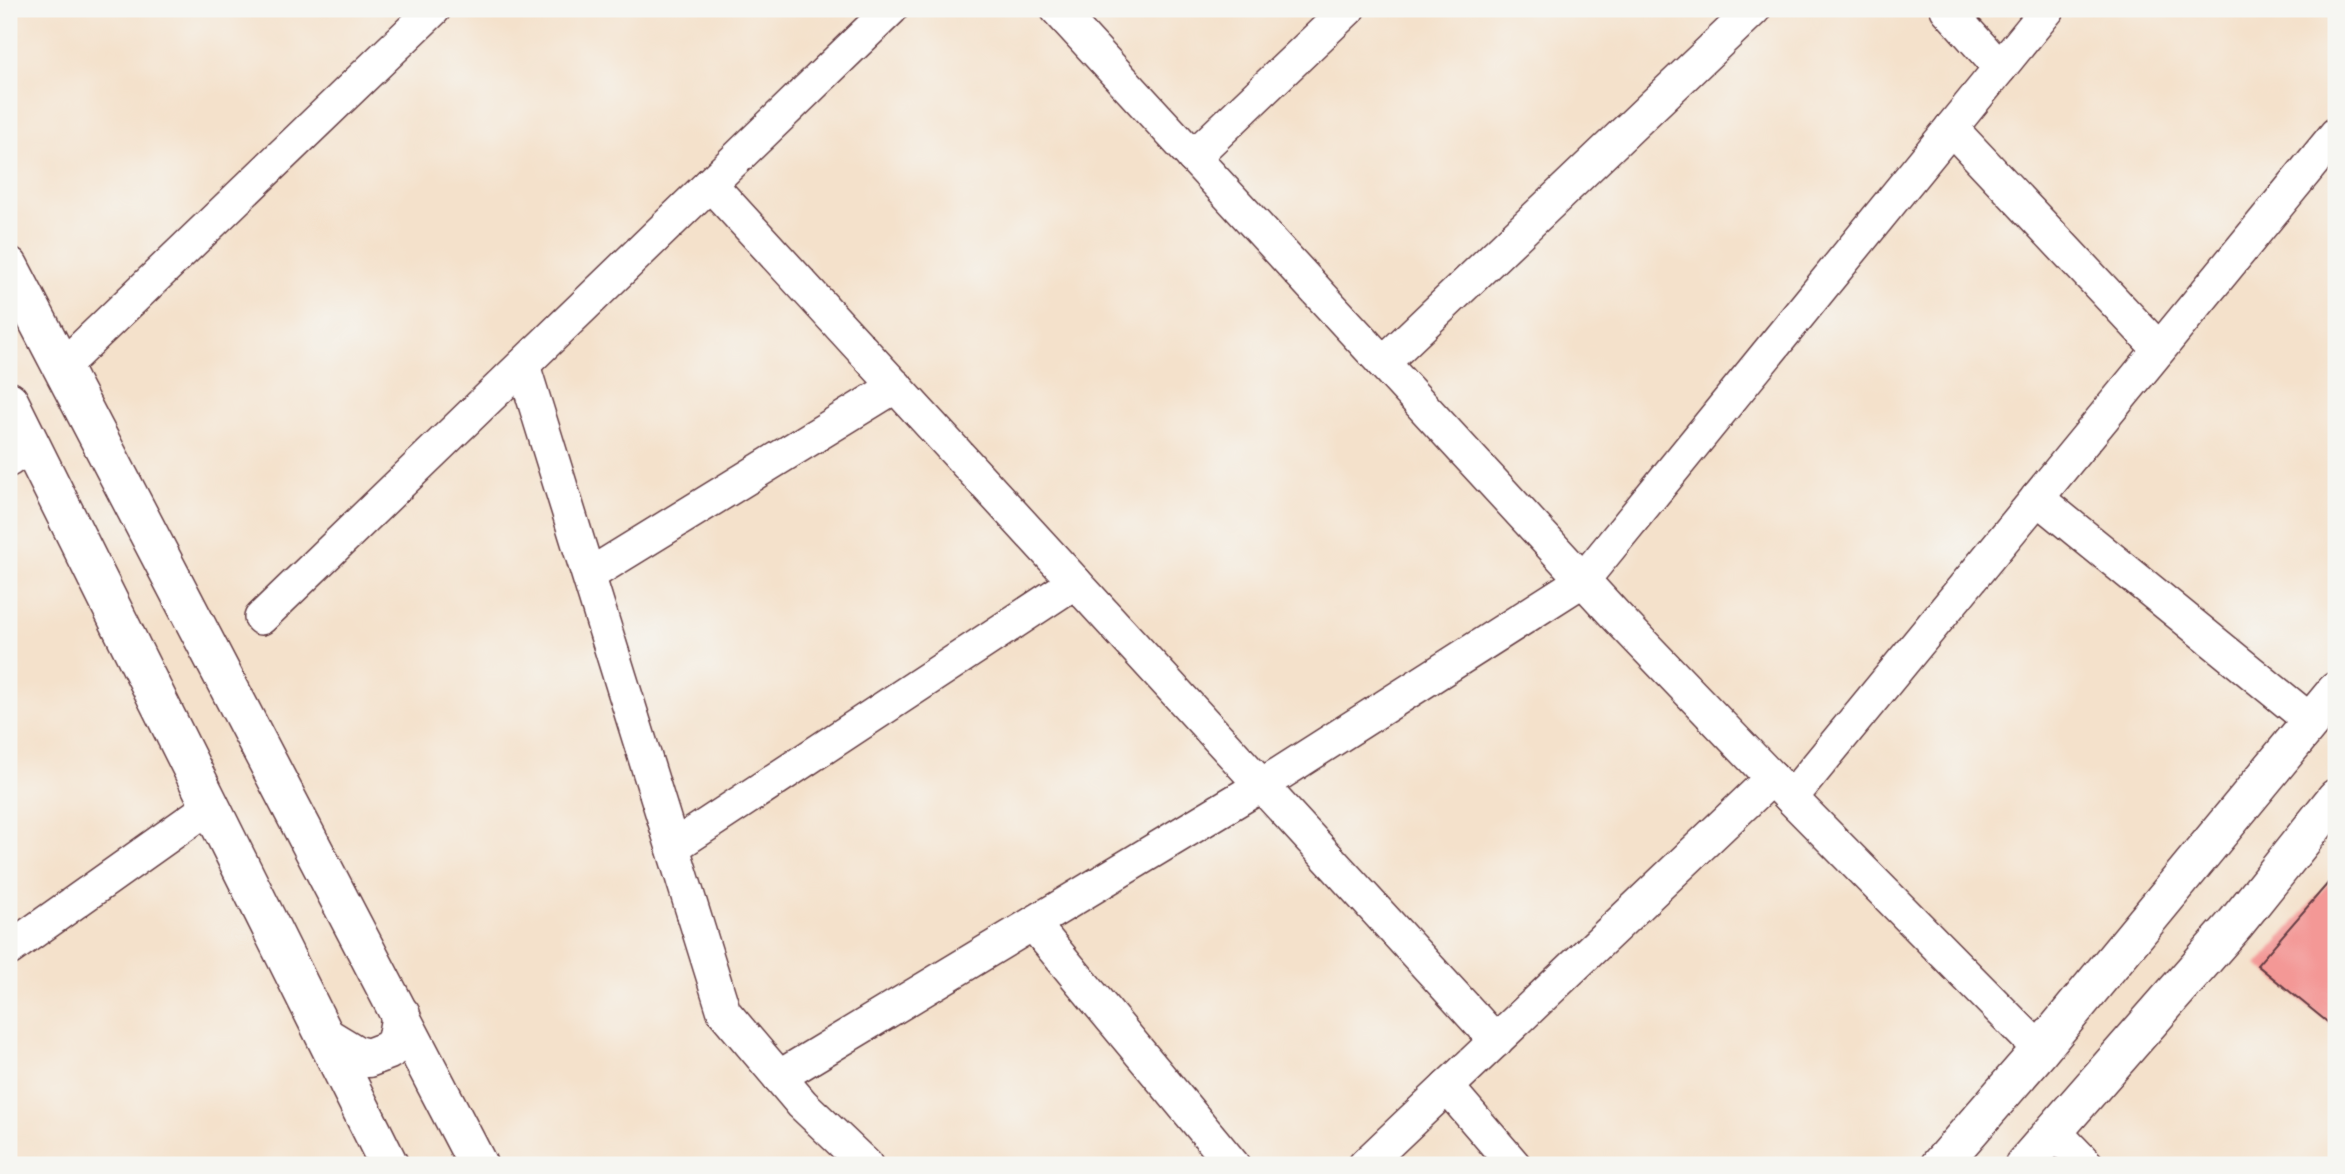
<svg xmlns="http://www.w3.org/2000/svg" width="2345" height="1174" font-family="'Sorts Mill Goudy',serif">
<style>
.building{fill:#f39896}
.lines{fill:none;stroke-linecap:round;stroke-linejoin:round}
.minor-casing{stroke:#643c43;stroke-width:36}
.tertiary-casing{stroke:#643c43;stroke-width:41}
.primary-casing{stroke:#643c43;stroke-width:41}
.minor{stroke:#fff;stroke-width:33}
.tertiary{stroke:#fff;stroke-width:38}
.primary{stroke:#fff;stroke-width:38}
</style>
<rect width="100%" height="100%" fill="#f6f6f2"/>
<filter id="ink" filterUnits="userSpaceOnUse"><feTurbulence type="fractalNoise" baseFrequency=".0143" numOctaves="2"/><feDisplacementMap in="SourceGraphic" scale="14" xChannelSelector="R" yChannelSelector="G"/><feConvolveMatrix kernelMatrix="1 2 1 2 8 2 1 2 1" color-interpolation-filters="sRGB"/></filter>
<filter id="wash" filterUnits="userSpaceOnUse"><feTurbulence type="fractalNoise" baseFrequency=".00686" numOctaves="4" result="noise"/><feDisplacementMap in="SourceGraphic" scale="28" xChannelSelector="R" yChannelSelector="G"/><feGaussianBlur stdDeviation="1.57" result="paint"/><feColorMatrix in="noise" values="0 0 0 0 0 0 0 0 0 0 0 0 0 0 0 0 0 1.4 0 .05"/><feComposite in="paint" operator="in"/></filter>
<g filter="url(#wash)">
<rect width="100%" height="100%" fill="#f4e1cb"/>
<g id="blocks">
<polygon class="building" points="2336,874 2336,1029 2257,965"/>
</g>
</g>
<g filter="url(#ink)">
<use href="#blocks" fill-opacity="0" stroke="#643c43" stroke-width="2"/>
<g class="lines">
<defs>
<g id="minor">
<polyline points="1057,9 1617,617 1791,798 2040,1050"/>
<polyline points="1947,9 2000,68"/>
<polyline points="1951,128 2159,349"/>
<polyline points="1193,157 1348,9"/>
<polyline points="710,184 1496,1041"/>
<polyline points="1383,363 1754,9"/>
<polyline points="523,365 724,1012 802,1104 866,1165"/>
<polyline points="61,368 434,9"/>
<polyline points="9,460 31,444"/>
<polyline points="2037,498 2312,722"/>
<polyline points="589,575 896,386"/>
<polyline points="261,618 891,9"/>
<polyline points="1791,798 2336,134"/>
<polyline points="673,847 1075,582"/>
<polyline points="1033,924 1233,1165"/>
<polyline points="9,949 209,807"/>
<polyline points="779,1077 1262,785 1583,580 2048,9"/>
<polyline points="1447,1087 1514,1165"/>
<polyline points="2055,1132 2087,1165"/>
<polyline points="1365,1165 1772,778"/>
</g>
<g id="tertiary">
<polyline points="1940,1165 2040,1050 2336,691"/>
<polyline points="2024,1165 2236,923 2336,798"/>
</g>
<g id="primary">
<polyline points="9,266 478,1165"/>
<polyline points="9,401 389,1165"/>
<polyline points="328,1038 356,1055 368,1058 389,1050 396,1041 401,1015"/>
</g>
</defs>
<use href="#minor" class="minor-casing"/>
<use href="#tertiary" class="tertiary-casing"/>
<use href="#primary" class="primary-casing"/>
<use href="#minor" class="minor"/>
<use href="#tertiary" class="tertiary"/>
<use href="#primary" class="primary"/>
</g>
</g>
<rect width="2345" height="1174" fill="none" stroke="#f6f6f2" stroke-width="35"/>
</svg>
